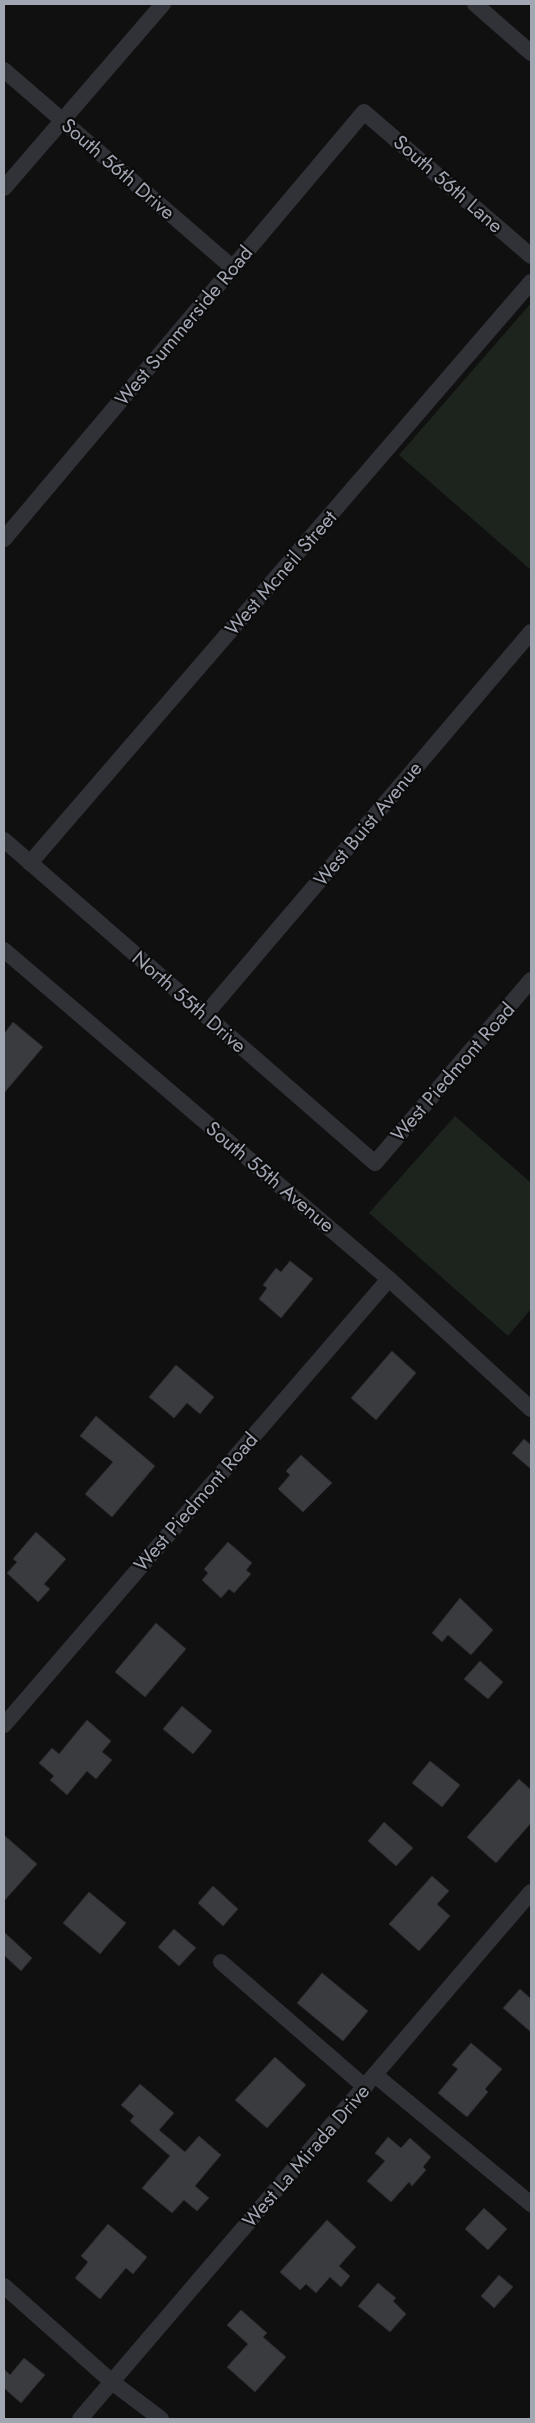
<svg xmlns="http://www.w3.org/2000/svg" width="535" height="2423" font-family="Jost,sans-serif">
<style>
.green{fill:#1c241d}
.building{fill:#3a3b3f;stroke:#2a2a2e}
.lines{fill:none;stroke-linecap:round;stroke-linejoin:round}
.minor{stroke:#313237;stroke-width:16}
.labels{text-anchor:middle;dominant-baseline:central;stroke-width:4.5;stroke-linejoin:round;paint-order:stroke}
.street-label{font-size:20px;fill:#a1a6b3;stroke:#0b0b0c}
</style>
<rect width="100%" height="100%" fill="#101011"/>
<g class="green">
<polygon points="531,303 531,570 399,455"/>
<polygon points="455,1116 531,1183 531,1309 508,1336 369,1213"/>
</g>
<g class="building">
<polygon points="13,1022 43,1047 4,1093 4,1034"/>
<polygon points="290,1261 313,1279 281,1318 259,1299 267,1288 263,1285 276,1268 281,1272"/>
<polygon points="392,1351 416,1373 376,1420 351,1398"/>
<polygon points="176,1365 214,1397 200,1414 187,1403 174,1418 149,1397"/>
<polygon points="96,1416 155,1466 112,1517 85,1494 113,1462 80,1436"/>
<polygon points="524,1439 531,1445 531,1469 512,1453"/>
<polygon points="301,1455 332,1483 303,1512 278,1489 290,1475 286,1471"/>
<polygon points="36,1532 66,1559 44,1584 50,1589 38,1602 7,1573 17,1562 13,1559"/>
<polygon points="228,1542 252,1563 246,1570 251,1574 234,1593 229,1589 221,1598 202,1580 208,1573 204,1569"/>
<polygon points="460,1598 493,1630 471,1655 448,1635 442,1642 432,1633"/>
<polygon points="156,1623 186,1649 145,1697 115,1672"/>
<polygon points="480,1661 503,1682 488,1699 464,1679"/>
<polygon points="182,1706 212,1731 193,1754 163,1729"/>
<polygon points="87,1720 111,1741 102,1752 112,1760 96,1779 87,1771 67,1795 50,1780 54,1776 39,1763 52,1748 59,1754"/>
<polygon points="430,1761 460,1785 442,1807 412,1783"/>
<polygon points="519,1779 531,1790 531,1823 496,1863 467,1837"/>
<polygon points="384,1822 413,1848 396,1866 368,1841"/>
<polygon points="4,1835 37,1864 4,1901"/>
<polygon points="432,1876 449,1891 437,1904 450,1916 419,1951 389,1924"/>
<polygon points="213,1886 238,1909 223,1926 198,1903"/>
<polygon points="89,1892 126,1923 100,1954 63,1923"/>
<polygon points="174,1929 196,1948 179,1966 158,1947"/>
<polygon points="4,1932 32,1958 21,1971 4,1955"/>
<polygon points="322,1973 368,2011 343,2041 297,2003"/>
<polygon points="520,1989 531,1999 531,2032 503,2008"/>
<polygon points="471,2043 502,2069 485,2089 488,2092 467,2117 438,2093 458,2069 452,2065"/>
<polygon points="275,2057 306,2085 267,2128 235,2100"/>
<polygon points="140,2084 174,2113 159,2130 185,2152 199,2136 221,2155 195,2186 209,2198 197,2211 184,2200 172,2213 142,2188 170,2156 130,2121 134,2116 121,2105"/>
<polygon points="388,2137 401,2148 410,2138 431,2157 423,2167 426,2170 412,2186 409,2182 391,2202 367,2181 385,2161 375,2153"/>
<polygon points="484,2208 507,2229 488,2250 465,2229"/>
<polygon points="327,2220 356,2247 339,2266 350,2276 341,2287 330,2277 316,2293 306,2284 300,2290 280,2272"/>
<polygon points="108,2224 147,2257 133,2274 126,2268 100,2299 75,2278 88,2262 81,2256"/>
<polygon points="499,2275 513,2287 494,2308 481,2296"/>
<polygon points="378,2283 396,2298 393,2301 406,2314 390,2332 358,2306"/>
<polygon points="241,2310 267,2333 263,2337 286,2357 255,2392 227,2367 248,2344 227,2325"/>
<polygon points="24,2358 45,2375 21,2403 4,2388 4,2369 10,2375"/>
</g>
<g class="lines">
<g class="minor">
<polyline points="475,4 531,53"/>
<polyline points="4,70 233,268"/>
<polyline points="4,188 163,4"/>
<polyline points="4,539 364,112 531,256"/>
<polyline points="4,840 375,1163 531,980"/>
<polyline points="30,863 531,282"/>
<polyline points="4,950 389,1279 531,1409"/>
<polyline points="205,1015 531,632"/>
<polyline points="4,1725 389,1279"/>
<polyline points="221,1962 365,2087"/>
<polyline points="375,2075 531,2204"/>
<polyline points="4,2286 112,2382 161,2419"/>
<polyline points="80,2419 531,1892"/>
</g>
</g>
<g class="labels">
<g class="street-label">
<text transform="translate(118 169) rotate(41)">South 56th Drive</text>
<text transform="translate(448 184) rotate(41)">South 56th Lane</text>
<text transform="translate(184 326) rotate(-50)">West Summerside Road</text>
<text transform="translate(281 573) rotate(-49)">West Mcneil Street</text>
<text transform="translate(368 824) rotate(-50)">West Buist Avenue</text>
<text transform="translate(189 1002) rotate(41)">North 55th Drive</text>
<text transform="translate(453 1072) rotate(-49)">West Piedmont Road</text>
<text transform="translate(270 1177) rotate(40)">South 55th Avenue</text>
<text transform="translate(196 1502) rotate(-49)">West Piedmont Road</text>
<text transform="translate(306 2156) rotate(-49)">West La Mirada Drive</text>
</g>
</g>
<rect width="535" height="2423" fill="none" stroke="#a1a6b3" stroke-width="10"/>
</svg>
